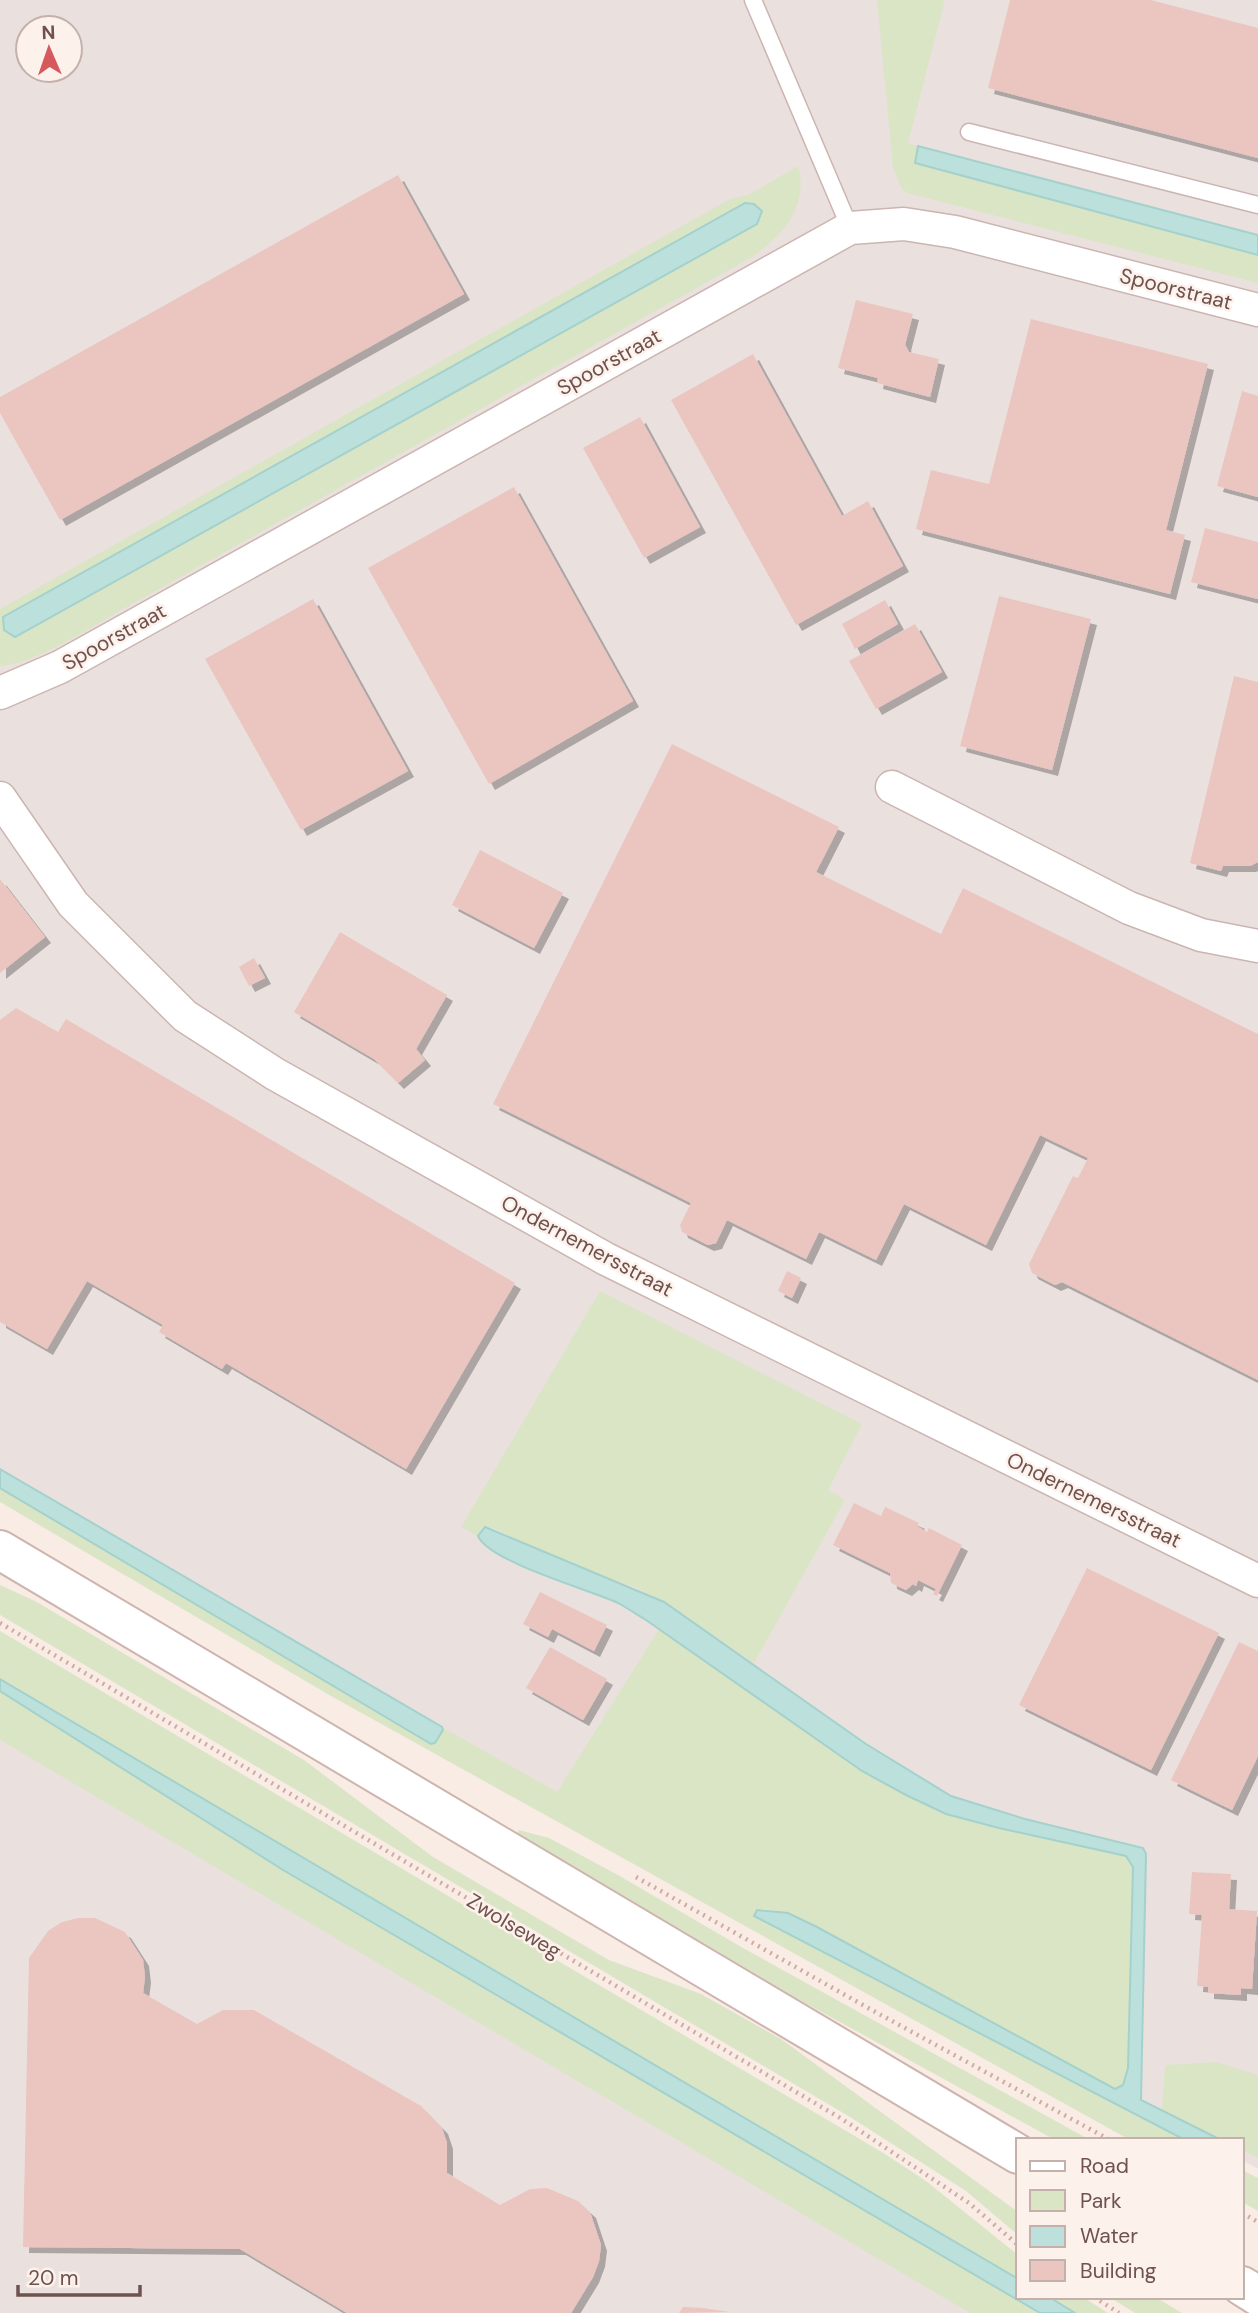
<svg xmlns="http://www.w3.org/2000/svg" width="1258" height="2313" font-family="'DM Sans',sans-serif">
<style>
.industrial{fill:#eae1df;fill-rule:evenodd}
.green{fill:#dae5c6;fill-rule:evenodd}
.water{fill:#bce0dc;stroke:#a4d1cc;stroke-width:2}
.building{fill:#ebc6c0;filter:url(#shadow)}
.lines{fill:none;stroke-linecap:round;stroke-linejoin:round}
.lane-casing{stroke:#ccb5b0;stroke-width:19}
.street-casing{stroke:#ccb5b0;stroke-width:35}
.secondary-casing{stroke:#ceb4ae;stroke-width:42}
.path{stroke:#d0aaa4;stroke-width:4.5;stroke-dasharray:2 5;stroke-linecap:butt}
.lane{stroke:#fff;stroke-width:16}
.street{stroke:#fff;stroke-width:32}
.secondary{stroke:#fff;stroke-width:38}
.labels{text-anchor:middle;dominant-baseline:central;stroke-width:5;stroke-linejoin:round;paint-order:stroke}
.street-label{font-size:21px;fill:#6f514e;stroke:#fdf1eb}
</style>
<defs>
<filter id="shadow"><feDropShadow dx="6" dy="6" stdDeviation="0" flood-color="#0004"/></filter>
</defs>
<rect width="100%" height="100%" fill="#f9ece5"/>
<g class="industrial">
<path d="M0,0H1258V2169L1242,2160V2140H1203L236,1622L0,1482ZM28,28H70V70H28Z"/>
<polygon points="0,1686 1018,2297 1057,2313 0,2313"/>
</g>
<g class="green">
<polygon points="877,0 945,0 908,143 918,146 915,163 1258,255 1258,283 907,193 901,187 893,168"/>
<path d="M798,166C809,207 783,235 752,257L125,608C90,627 39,663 0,666V609L730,199L748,195ZM745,203L753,204L4,617Z"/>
<polygon points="600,1291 862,1424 828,1490 845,1500 754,1663 664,1602 637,1588 553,1558 493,1528 485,1527 478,1536 461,1527"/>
<polygon points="0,1488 430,1743 443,1730 442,1727 557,1792 659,1629 862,1771 906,1795 1126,1856 1133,1866 1128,2068 1123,2085 1114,2089 817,1927 788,1913 763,1909 754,1916 1185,2140 1130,2140 331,1696 0,1502"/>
<polygon points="0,1585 35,1601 304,1760 433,1857 609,1960 701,1994 781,2039 1018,2212 1018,2235 966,2191 850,2117 0,1615"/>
<polygon points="0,1631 885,2154 926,2181 1018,2255 1018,2279 0,1679"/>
<polygon points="0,1691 283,1870 1040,2313 970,2313 0,1740"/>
<polygon points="519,1830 549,1838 618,1875 743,1948 1090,2140 1055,2140 796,1998 517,1833"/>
<polygon points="1217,2062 1258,2075 1258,2158 1242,2150 1242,2140 1221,2140 1162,2111 1165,2065"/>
<polygon points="1242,2170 1258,2178 1258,2211 1242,2202"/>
<polygon points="1049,2297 1083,2297 1108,2313 1075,2313"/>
<polygon points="1109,2297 1155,2297 1182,2313 1135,2313"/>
</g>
<g class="water">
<polygon points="918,146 1258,235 1258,255 915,163"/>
<polygon points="745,203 754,204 762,211 757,224 15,637 4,630 3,617"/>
<polygon points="0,1469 442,1727 443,1730 435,1743 431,1744 0,1488"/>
<path d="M485,1527L664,1602L866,1744L951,1796L1025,1819L1143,1848L1146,1854L1141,2100L1221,2140H1185L754,1916L757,1910L788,1913L817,1927L1115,2089L1123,2085L1128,2068L1133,1867L1126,1856L999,1828L946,1814L906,1795L862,1771L646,1620C636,1614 627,1608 618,1603C591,1590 489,1562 478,1536Z"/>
<polygon points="0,1679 1018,2279 1018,2297 1049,2297 1075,2313 1040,2313 283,1870 0,1691"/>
</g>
<g class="building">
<polygon points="1010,0 1151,0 1258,28 1258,158 988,88"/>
<polygon points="398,175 464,294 60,520 0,413 0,397"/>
<polygon points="856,300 913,314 905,345 909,352 939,359 930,397 877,383 878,378 838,368"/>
<polygon points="1031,319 1208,364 1166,530 1185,535 1170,594 916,529 931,470 989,484"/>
<polygon points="753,354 842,516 868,501 903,566 796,625 671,400"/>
<polygon points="1242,391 1258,396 1258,497 1217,486"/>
<polygon points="640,417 700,527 644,558 583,448"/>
<polygon points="514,487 633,701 489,784 368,568"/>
<polygon points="1205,528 1258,542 1258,599 1191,582"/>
<polygon points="999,596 1091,619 1052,770 960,746"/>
<polygon points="313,599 408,771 301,830 205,659"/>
<polygon points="885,600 898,624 855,649 842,624"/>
<polygon points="915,624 942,672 876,709 849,661"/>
<polygon points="1234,676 1258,682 1258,862 1250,866 1223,866 1221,871 1190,863"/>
<polygon points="672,744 839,827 816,872 941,934 963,888 1258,1034 1258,1380 1062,1282 1055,1285 1032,1273 1029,1264 1073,1176 1078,1178 1088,1158 1040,1135 986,1245 904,1204 876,1260 819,1232 806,1259 727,1220 716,1243 708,1245 682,1232 680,1225 691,1203 493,1104"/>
<polygon points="480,850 563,893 534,948 452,905"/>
<polygon points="0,879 45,937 0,973"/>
<polygon points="340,932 447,995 416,1049 425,1060 398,1083 374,1059 294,1012"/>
<polygon points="254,958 265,978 249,986 239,967"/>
<polygon points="16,1008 58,1032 66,1019 515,1283 406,1469 226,1363 222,1369 159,1332 163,1325 87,1281 47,1349 0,1322 0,1020"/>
<polygon points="787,1271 801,1278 792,1298 778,1291"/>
<polygon points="854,1503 881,1516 885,1507 919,1523 917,1526 927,1532 929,1528 962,1545 937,1596 933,1594 936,1589 918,1580 916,1586 913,1584 906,1590 891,1583 890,1573 833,1545"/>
<polygon points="1087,1568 1219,1633 1151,1770 1019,1705"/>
<polygon points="540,1592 607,1625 594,1651 552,1629 548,1637 523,1624"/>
<polygon points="1239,1642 1258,1651 1258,1756 1232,1810 1171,1780"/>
<polygon points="550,1647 607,1679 583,1720 526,1688"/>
<polygon points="1192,1872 1231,1874 1229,1909 1257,1911 1252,1989 1241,1988 1241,1995 1208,1993 1208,1987 1197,1986 1202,1915 1189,1914"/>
<polygon points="78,1918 95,1918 125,1932 143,1960 145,1977 143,1993 197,2024 223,2010 254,2010 421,2106 442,2128 447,2143 447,2173 500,2205 530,2189 547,2188 578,2201 590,2212 601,2245 599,2261 593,2277 571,2313 347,2313 240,2249 23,2247 29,1958 48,1931 62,1922"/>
<polygon points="683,2307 703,2308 730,2312 679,2313"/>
</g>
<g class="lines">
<defs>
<g id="lane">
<polyline points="753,0 850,228"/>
<polyline points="969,132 1258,205"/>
</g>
<g id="street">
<polyline points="0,693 60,667 850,228 904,224 955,232 1258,310"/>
<polyline points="892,787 1129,908 1201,935 1258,946"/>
<polyline points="0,798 73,904 185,1016 275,1074 606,1259 1258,1581"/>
</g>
<g id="secondary">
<polyline points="0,1550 1018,2154"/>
<polyline points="1242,2286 1258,2296"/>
</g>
</defs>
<use href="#lane" class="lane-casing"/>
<use href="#street" class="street-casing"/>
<use href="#secondary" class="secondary-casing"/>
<g class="path">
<polyline points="0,1623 842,2119 969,2203 1018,2245"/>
<polyline points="636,1877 870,2009 1110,2140"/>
<polyline points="1242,2213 1258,2222"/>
<polyline points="1094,2297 1119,2313"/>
</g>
<use href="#lane" class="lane"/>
<use href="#street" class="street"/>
<use href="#secondary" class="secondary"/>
</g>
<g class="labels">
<g class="street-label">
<text transform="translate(1176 289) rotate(14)">Spoorstraat</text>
<text transform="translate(609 362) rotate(-29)">Spoorstraat</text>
<text transform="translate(114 637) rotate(-29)">Spoorstraat</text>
<text transform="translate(587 1246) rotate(28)">Ondernemersstraat</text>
<text transform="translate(1094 1500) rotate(26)">Ondernemersstraat</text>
<text transform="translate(514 1926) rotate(31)">Zwolseweg</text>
</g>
</g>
<rect x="1016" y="2138" width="228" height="161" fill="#fdf1eb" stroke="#c4b1ac" stroke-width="2"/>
<rect x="1030" y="2161" width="35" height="10" fill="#ffffff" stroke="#c4b1ac" stroke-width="2"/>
<text x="1080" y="2173" font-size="21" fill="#6f514e">Road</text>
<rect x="1030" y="2190" width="35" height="21" fill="#dae5c6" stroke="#c4b1ac" stroke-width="2"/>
<text x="1080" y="2208" font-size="21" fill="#6f514e">Park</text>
<rect x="1030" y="2226" width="35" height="21" fill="#bce0dc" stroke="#c4b1ac" stroke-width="2"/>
<text x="1080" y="2243" font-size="21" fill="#6f514e">Water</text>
<rect x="1030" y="2260" width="35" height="21" fill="#ebc6c0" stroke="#c4b1ac" stroke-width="2"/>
<text x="1080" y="2278" font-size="21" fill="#6f514e">Building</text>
<g transform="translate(49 49) rotate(358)"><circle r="33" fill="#fdf1eb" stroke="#c4b1ac" stroke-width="2"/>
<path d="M0-5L12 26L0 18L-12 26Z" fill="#d5595d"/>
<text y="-10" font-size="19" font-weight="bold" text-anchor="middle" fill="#6f514e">N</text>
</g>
<path d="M18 2285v10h122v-10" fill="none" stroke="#6f514e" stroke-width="3.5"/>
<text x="28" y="2285" font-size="21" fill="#6f514e" stroke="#fdf1eb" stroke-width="5" paint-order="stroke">20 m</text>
</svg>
